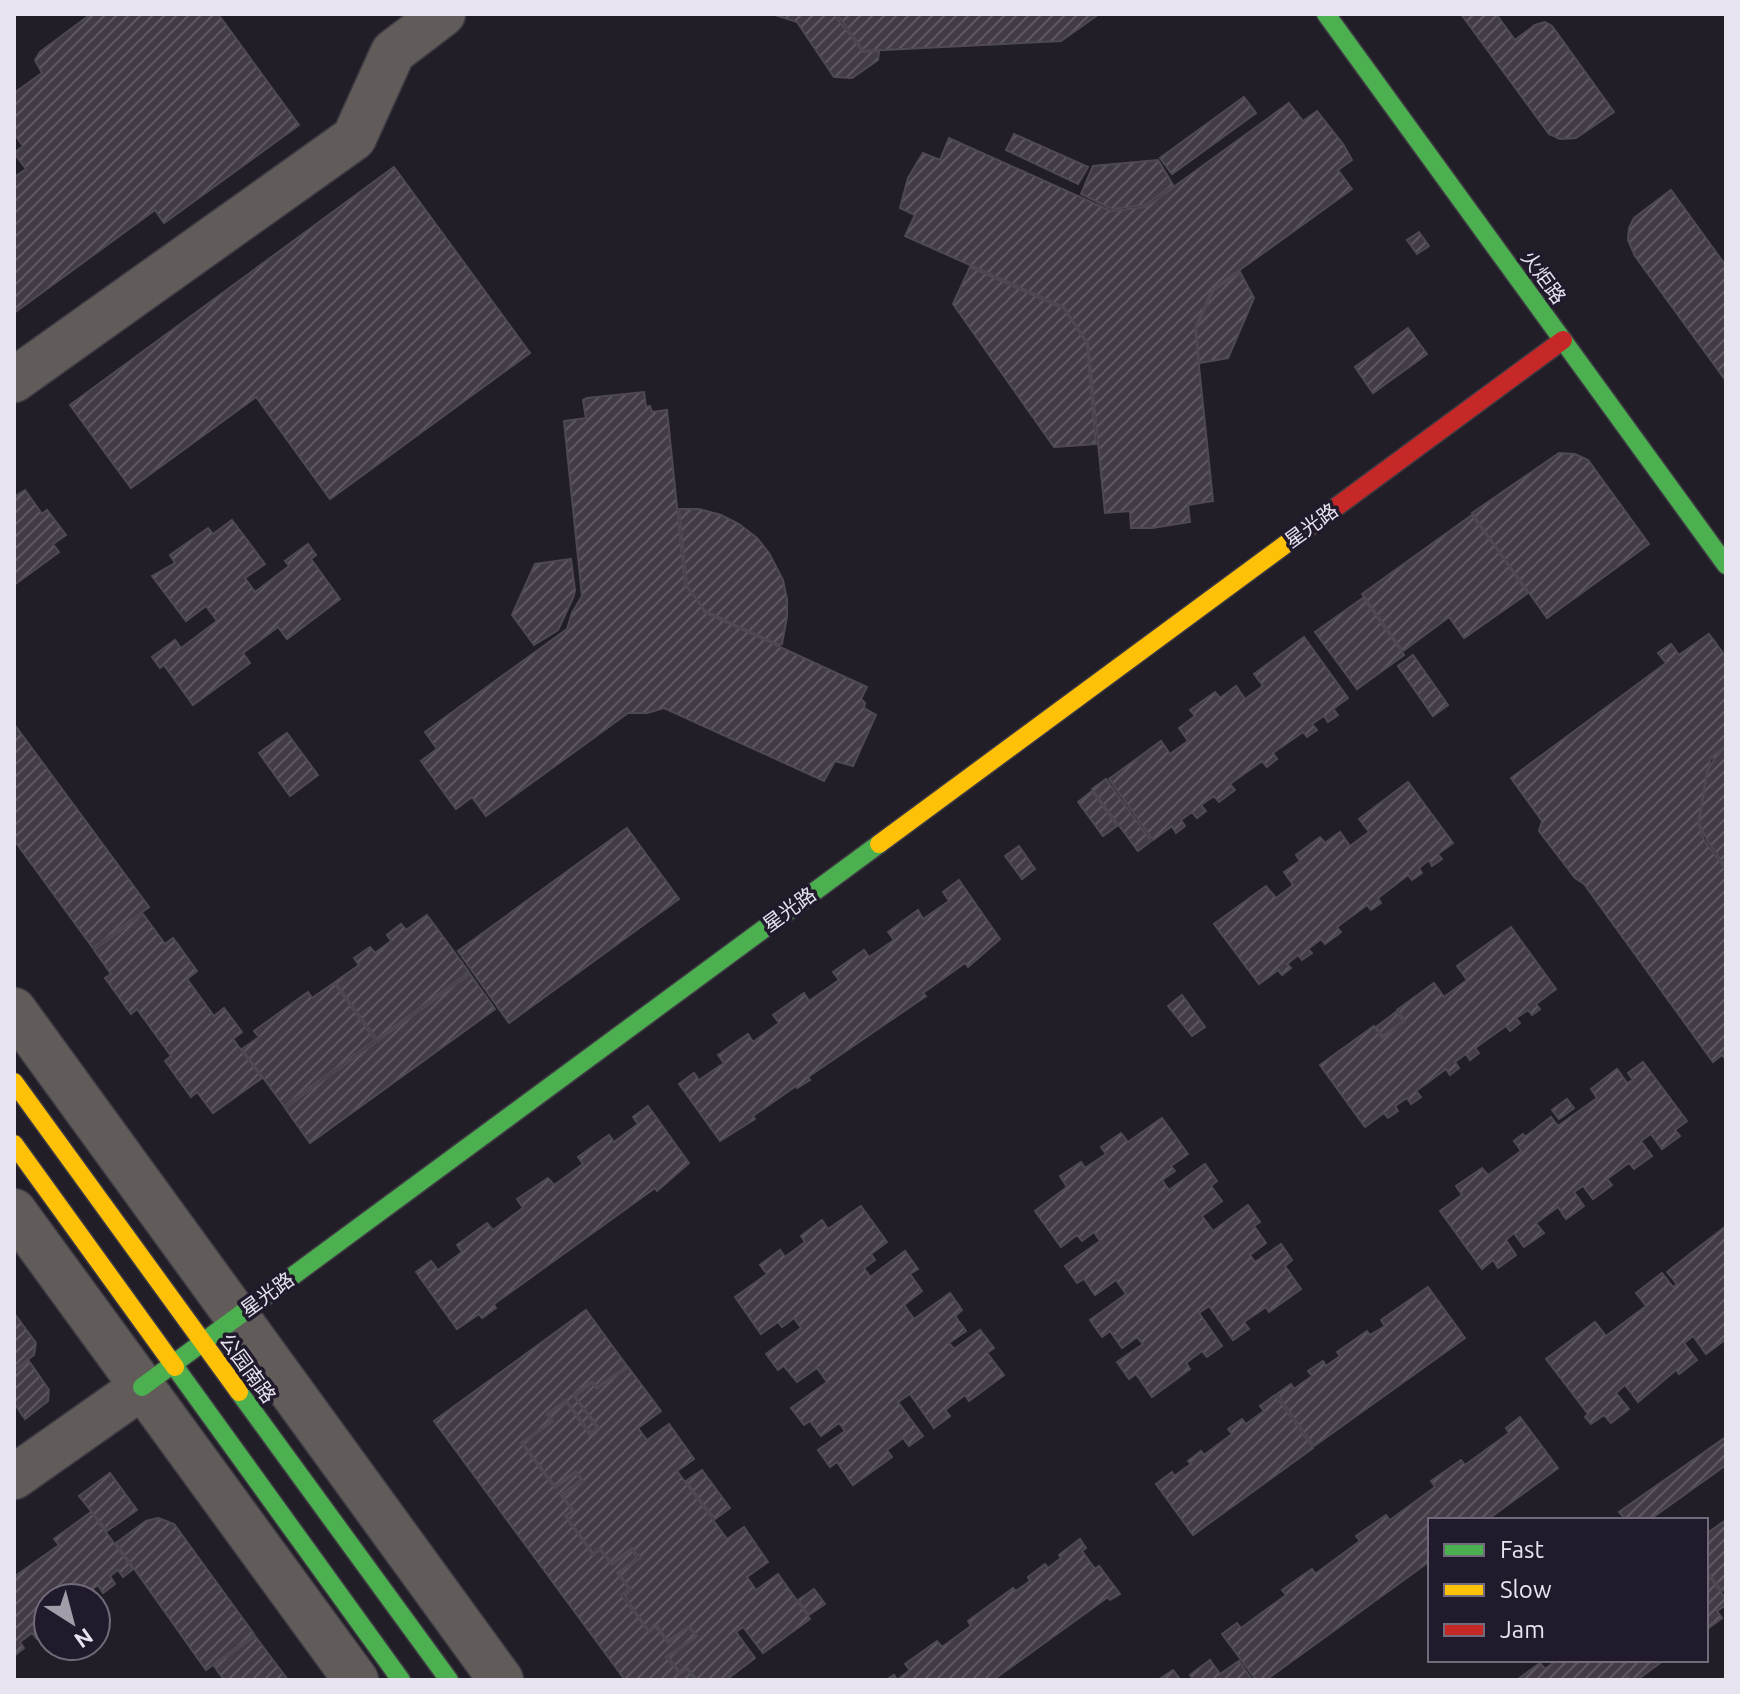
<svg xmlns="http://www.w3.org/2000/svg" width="1740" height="1694" font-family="Ubuntu,'Noto Sans SC',sans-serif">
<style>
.building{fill:url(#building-hatch);stroke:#4f4a52;stroke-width:2}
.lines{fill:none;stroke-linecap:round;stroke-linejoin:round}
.street-casing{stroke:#3e3a43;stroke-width:47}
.fast-casing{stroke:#3e3a43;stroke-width:21}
.slow-casing{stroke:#3e3a43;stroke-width:21}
.jam-casing{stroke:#3e3a43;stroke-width:21}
.street{stroke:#615b5a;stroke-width:44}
.fast{stroke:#4caf50;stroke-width:18}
.slow{stroke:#ffc107;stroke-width:18}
.jam{stroke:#c62828;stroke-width:18}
.labels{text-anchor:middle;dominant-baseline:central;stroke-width:7;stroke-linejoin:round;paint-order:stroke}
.street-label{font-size:20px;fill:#e7e3ef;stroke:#211a2c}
</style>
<defs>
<pattern id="building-hatch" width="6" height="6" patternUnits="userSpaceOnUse" patternTransform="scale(2)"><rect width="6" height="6" fill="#433c47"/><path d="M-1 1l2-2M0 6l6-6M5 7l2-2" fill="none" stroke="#5e5862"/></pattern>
</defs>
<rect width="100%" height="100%" fill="#221e28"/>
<g class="building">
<polygon points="91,14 218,14 299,125 164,223 155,210 14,313 14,177 26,169 14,153 23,146 14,134 14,93 42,73 35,60 40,52"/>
<polygon points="772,14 834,14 863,52 879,51 878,60 852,78 834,77 797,22"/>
<polygon points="837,14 1099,14 1061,41 864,51"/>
<polygon points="1461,14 1496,14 1515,40 1535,25 1545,22 1552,26 1614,112 1576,138 1560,139 1549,134"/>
<polygon points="1244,97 1256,113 1172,174 1160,158"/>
<polygon points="1289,103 1303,121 1317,111 1343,144 1352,160 1338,170 1352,189 1212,290 1195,328 1213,501 1188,505 1190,522 1152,528 1131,528 1130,511 1105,513 1088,343 1064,307 905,236 915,215 900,208 908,178 923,153 940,160 949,138 1111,211 1146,207"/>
<polygon points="1014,134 1088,167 1078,184 1006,150"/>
<polygon points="1158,160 1173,185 1145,205 1112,209 1081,194 1093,166"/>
<polygon points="394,167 530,353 330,499 256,397 131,488 70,405"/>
<polygon points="1671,190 1726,266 1726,381 1635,256 1628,240 1629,228 1634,218"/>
<polygon points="1419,232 1429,246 1417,254 1407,240"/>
<polygon points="970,267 1064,309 1087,344 1096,444 1054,447 953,304"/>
<polygon points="1240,272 1254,298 1228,358 1199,363 1196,328 1213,291"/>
<polygon points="1408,328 1427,354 1373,393 1355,367"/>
<polygon points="644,392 646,407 650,406 652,412 667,410 685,585 699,601 704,612 867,687 861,699 865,703 864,708 876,715 853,766 835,761 824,781 664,708 647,713 628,713 486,816 472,797 456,809 421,761 437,749 425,732 567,629 572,613 582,596 564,421 586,418 583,400 587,398"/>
<polygon points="1559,453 1575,454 1588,460 1649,544 1547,618 1472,513"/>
<polygon points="25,490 42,514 47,510 66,535 53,544 59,552 14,585 14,497"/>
<polygon points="679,509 699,509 721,515 739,524 757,538 769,553 783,580 787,599 787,617 782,644 779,645 705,611 687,586"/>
<polygon points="1472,515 1528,593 1464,638 1449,617 1403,651 1362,594"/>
<polygon points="232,520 265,564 245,578 255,592 289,566 285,561 308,544 316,555 311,559 340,599 287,639 278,627 243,653 250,663 193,705 164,665 160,668 152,657 175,640 181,648 217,621 206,606 186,621 152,576 175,563 170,555 208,528 213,534"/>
<polygon points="571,559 575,591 573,598 558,630 534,645 512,615 535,564"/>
<polygon points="1363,598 1404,655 1357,689 1315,632"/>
<polygon points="1709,634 1726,657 1726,746 1711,757 1698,823 1704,840 1726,870 1726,1060 1722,1055 1713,1062 1584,884 1575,878 1539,831 1542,821 1511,778 1666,663 1658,653 1671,644 1679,655"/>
<polygon points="1304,637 1348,698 1333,709 1338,715 1328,722 1324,716 1312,724 1317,730 1307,737 1303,732 1273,753 1277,759 1267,767 1262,761 1230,784 1235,790 1219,802 1214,796 1201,805 1206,811 1197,818 1192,812 1181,820 1185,826 1176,833 1172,826 1153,840 1109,779 1161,741 1170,754 1188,741 1179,728 1195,716 1190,710 1215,692 1220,698 1236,686 1245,699 1263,686 1254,674"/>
<polygon points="1413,655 1448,705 1433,716 1398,666"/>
<polygon points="14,724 149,907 93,948 14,840"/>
<polygon points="287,733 318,775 290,796 259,753"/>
<polygon points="1726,748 1726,867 1707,840 1699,823 1707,771 1714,760 1712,757"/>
<polygon points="1106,779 1151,841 1138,851 1092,789"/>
<polygon points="1408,782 1453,843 1438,854 1442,859 1432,866 1429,860 1419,868 1422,873 1412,880 1408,875 1378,898 1381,903 1371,910 1367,905 1337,927 1341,932 1325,944 1321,939 1308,949 1312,953 1302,960 1298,955 1287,964 1291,968 1282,975 1278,970 1259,984 1214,924 1266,886 1276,898 1293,885 1284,872 1300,861 1296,855 1320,837 1325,843 1340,832 1350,846 1369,832 1359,819"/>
<polygon points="1092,791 1117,826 1103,836 1078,802"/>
<polygon points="627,828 679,899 509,1023 458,951"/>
<polygon points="1019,846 1035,869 1022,879 1005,856"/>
<polygon points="959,880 1000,939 968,967 965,963 923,993 926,996 808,1077 810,1080 797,1088 796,1086 753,1116 755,1119 720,1141 679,1084 694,1073 699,1080 724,1063 718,1055 748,1034 753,1042 779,1023 773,1015 804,993 809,1001 839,980 833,972 864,950 869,957 894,940 888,932 918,910 923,919 949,901 943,892"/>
<polygon points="143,914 165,944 173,938 197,971 187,979 214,1016 224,1008 242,1032 233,1039 262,1078 213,1113 197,1092 191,1097 165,1061 171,1056 137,1009 131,1014 105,978 111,974 94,950"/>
<polygon points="427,915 469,972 377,1039 335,982 359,965 354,958 370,947 375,953 391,941 387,935 401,924 406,930"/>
<polygon points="1511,927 1556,989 1536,1004 1540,1009 1532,1015 1528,1010 1516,1018 1520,1023 1510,1031 1506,1026 1475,1048 1479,1053 1470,1060 1466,1054 1455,1062 1459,1068 1450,1075 1446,1069 1416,1091 1421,1097 1411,1104 1407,1098 1395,1106 1398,1111 1388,1118 1384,1113 1365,1127 1320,1065 1374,1026 1382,1038 1405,1021 1397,1010 1434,983 1444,997 1467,980 1457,966"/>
<polygon points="470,974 495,1009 310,1143 285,1108"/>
<polygon points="334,983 375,1040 284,1106 242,1049 259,1037 254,1031 308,992 312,998"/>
<polygon points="1182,995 1205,1027 1192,1036 1168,1006"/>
<polygon points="1396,1012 1403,1021 1383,1036 1376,1027"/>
<polygon points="1643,1062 1687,1121 1675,1130 1680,1136 1662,1149 1651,1134 1641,1141 1652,1156 1634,1169 1629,1163 1607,1179 1612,1185 1593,1199 1583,1186 1574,1192 1584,1206 1566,1219 1558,1207 1536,1223 1544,1233 1524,1247 1514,1233 1506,1240 1516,1255 1498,1268 1493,1260 1482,1269 1440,1211 1462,1195 1456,1186 1482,1168 1488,1175 1521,1151 1514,1141 1523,1134 1525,1137 1551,1117 1558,1126 1597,1098 1591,1089 1617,1069 1627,1083 1633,1080 1628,1073"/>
<polygon points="1567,1099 1574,1108 1559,1119 1552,1110"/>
<polygon points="648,1106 689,1163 657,1191 655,1188 494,1304 496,1308 482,1318 479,1314 457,1329 416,1272 431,1261 438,1270 462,1252 457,1245 487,1223 493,1230 523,1208 517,1199 548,1178 554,1185 583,1164 578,1157 609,1135 614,1142 638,1124 633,1117"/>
<polygon points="1162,1118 1188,1154 1171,1166 1175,1171 1162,1180 1169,1190 1205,1164 1217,1181 1211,1186 1222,1201 1202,1216 1213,1231 1248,1205 1260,1222 1254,1226 1266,1243 1250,1255 1255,1262 1281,1244 1292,1260 1285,1266 1301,1289 1269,1312 1266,1307 1244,1322 1249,1329 1233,1340 1209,1306 1199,1313 1222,1346 1207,1357 1202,1351 1186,1363 1190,1369 1152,1397 1136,1374 1129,1379 1117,1362 1143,1344 1137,1337 1122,1348 1110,1331 1102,1337 1090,1320 1126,1294 1116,1280 1095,1295 1084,1279 1077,1283 1065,1266 1100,1241 1094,1232 1082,1241 1077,1235 1061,1247 1035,1211 1067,1187 1060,1176 1081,1162 1085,1168 1106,1154 1101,1147 1121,1133 1128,1142"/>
<polygon points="861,1206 887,1242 871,1254 875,1260 864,1268 870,1277 905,1251 918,1269 910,1274 922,1291 904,1305 914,1319 950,1293 962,1310 955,1316 966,1331 949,1343 954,1349 980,1330 994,1348 987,1353 1004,1375 969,1401 965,1395 945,1410 950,1416 934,1428 910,1394 898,1402 923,1436 909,1446 903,1438 887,1450 892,1457 853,1485 837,1462 830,1467 818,1450 845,1431 839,1423 821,1436 810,1421 804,1425 791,1408 827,1382 817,1368 797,1382 784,1366 778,1370 766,1354 801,1328 794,1318 782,1327 778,1322 761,1334 735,1297 767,1274 760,1265 780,1250 785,1257 805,1242 801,1236 822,1220 828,1229"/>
<polygon points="1726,1226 1726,1339 1706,1354 1693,1336 1684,1343 1697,1360 1679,1374 1676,1370 1638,1402 1625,1385 1616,1393 1629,1409 1611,1423 1604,1415 1591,1424 1585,1417 1588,1414 1546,1359 1595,1322 1606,1336 1646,1306 1636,1293 1662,1273 1673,1287 1677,1284 1667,1272"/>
<polygon points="1428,1287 1465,1338 1314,1446 1277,1394 1291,1384 1294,1389 1312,1376 1308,1371 1323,1361 1326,1366 1340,1356 1337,1352 1367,1331 1370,1335 1385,1326 1381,1320"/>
<polygon points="586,1310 627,1366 597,1387 592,1381 573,1395 597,1428 591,1433 566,1400 547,1414 551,1421 521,1443 555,1488 576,1473 581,1480 561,1495 572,1511 565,1516 593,1555 600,1550 612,1565 632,1550 637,1558 617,1573 629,1589 621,1595 649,1632 656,1627 668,1643 689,1627 696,1636 666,1657 680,1674 687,1669 695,1680 625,1680 434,1421"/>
<polygon points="14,1313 36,1343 34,1355 14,1370"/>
<polygon points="29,1361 49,1390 48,1401 25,1419 14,1403 14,1372"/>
<polygon points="628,1367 661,1411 638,1428 647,1440 669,1424 694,1459 677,1471 727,1539 744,1527 768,1562 747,1577 756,1590 778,1574 810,1619 763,1653 743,1627 736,1632 755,1658 726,1680 697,1680 687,1667 680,1673 669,1657 697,1636 689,1626 668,1641 657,1625 649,1631 624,1595 631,1590 619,1573 640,1558 632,1548 612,1563 600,1548 593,1553 566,1516 574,1511 563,1496 583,1481 576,1471 555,1486 523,1443 553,1421 549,1415 566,1402 590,1435 599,1428 575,1396 592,1383 597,1389"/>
<polygon points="1275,1395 1313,1448 1193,1535 1156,1484 1172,1472 1174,1476 1191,1464 1188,1461 1201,1451 1204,1455 1232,1434 1228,1429 1242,1419 1246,1424 1264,1411 1260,1406"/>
<polygon points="1520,1417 1558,1468 1487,1520 1430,1520 1430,1561 1266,1680 1256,1680 1222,1634 1237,1623 1241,1628 1286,1595 1282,1590 1312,1569 1315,1574 1360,1541 1356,1536 1386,1515 1390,1520 1435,1487 1431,1481 1461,1460 1465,1465 1509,1433 1506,1428"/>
<polygon points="1726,1437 1726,1465 1649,1520 1626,1520 1619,1512"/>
<polygon points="702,1470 730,1508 715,1519 686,1481"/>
<polygon points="110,1473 137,1510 107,1531 79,1496"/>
<polygon points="91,1512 133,1569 123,1577 118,1570 110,1576 115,1584 103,1593 98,1585 80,1598 48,1598 48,1631 37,1639 32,1633 20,1642 24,1648 14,1656 14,1577 59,1545 54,1539"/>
<polygon points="158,1518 174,1524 254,1634 206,1670 116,1543 146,1521"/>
<polygon points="1726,1520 1726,1587 1722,1591 1706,1570 1706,1534"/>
<polygon points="1080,1539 1086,1548 1082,1551 1095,1569 1099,1566 1120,1594 1110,1600 1108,1597 993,1680 886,1680 894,1675 897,1680 910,1670 905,1664 937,1641 942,1647 971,1626 968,1621 1013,1588 1016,1591 1030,1581 1028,1577 1045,1564 1048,1568 1061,1558 1059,1555"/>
<polygon points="1706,1572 1726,1599 1726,1605 1717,1611 1722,1618 1706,1630"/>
<polygon points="814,1589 825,1604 809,1615 798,1600"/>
<polygon points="255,1636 288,1680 224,1680 214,1666"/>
<polygon points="1210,1660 1220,1674 1239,1661 1252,1680 1193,1680 1190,1675"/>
<polygon points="1557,1660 1664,1660 1637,1680 1630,1680 1628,1676 1623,1680 1517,1680 1540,1663 1545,1669"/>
<polygon points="1173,1670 1179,1678 1177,1680 1158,1680"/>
</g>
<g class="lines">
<defs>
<g id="street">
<polyline points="14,380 354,138 393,52 443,14"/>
<polyline points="14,1010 501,1680"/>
<polyline points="14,1211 356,1680"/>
<polyline points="14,1477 142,1387"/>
</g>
<g id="fast">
<polyline points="1326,14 1726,565"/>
<polyline points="175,1367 401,1680"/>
<polyline points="142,1387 879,844"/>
<polyline points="239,1392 449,1680"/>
</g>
<g id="slow">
<polyline points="879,844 1328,513"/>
<polyline points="14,1082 239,1392"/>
<polyline points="14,1144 175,1367"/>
</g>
<polyline id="jam" points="1328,513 1563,340"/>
</defs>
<use href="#street" class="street-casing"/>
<use href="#fast" class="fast-casing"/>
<use href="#slow" class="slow-casing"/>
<use href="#jam" class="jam-casing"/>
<use href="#street" class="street"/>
<use href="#fast" class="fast"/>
<use href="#slow" class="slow"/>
<use href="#jam" class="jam"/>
</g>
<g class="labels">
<g class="street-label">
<text transform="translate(1544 277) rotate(54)">火炬路</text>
<text transform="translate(1311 525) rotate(-36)">星光路</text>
<text transform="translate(789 909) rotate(-36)">星光路</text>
<text transform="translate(267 1294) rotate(-36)">星光路</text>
<text transform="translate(248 1368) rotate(54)">公园南路</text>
</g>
</g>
<rect width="1740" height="1694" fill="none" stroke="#e7e3ef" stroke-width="32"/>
<rect x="1428" y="1518" width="280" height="144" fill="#211a2c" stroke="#706a7a" stroke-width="2"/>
<rect x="1444" y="1544" width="40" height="12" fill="#4caf50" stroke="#706a7a" stroke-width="2"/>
<text x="1500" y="1558" font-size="24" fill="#e7e3ef">Fast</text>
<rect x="1444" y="1584" width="40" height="12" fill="#ffc107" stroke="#706a7a" stroke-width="2"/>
<text x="1500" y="1598" font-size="24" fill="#e7e3ef">Slow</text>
<rect x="1444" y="1624" width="40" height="12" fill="#c62828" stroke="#706a7a" stroke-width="2"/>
<text x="1500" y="1638" font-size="24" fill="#e7e3ef">Jam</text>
<g transform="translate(72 1622) rotate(144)"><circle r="38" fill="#211a2c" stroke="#706a7a" stroke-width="2"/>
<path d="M0-6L14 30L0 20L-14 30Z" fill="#a29ea9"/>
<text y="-12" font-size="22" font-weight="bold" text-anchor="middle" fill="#e7e3ef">N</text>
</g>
</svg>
